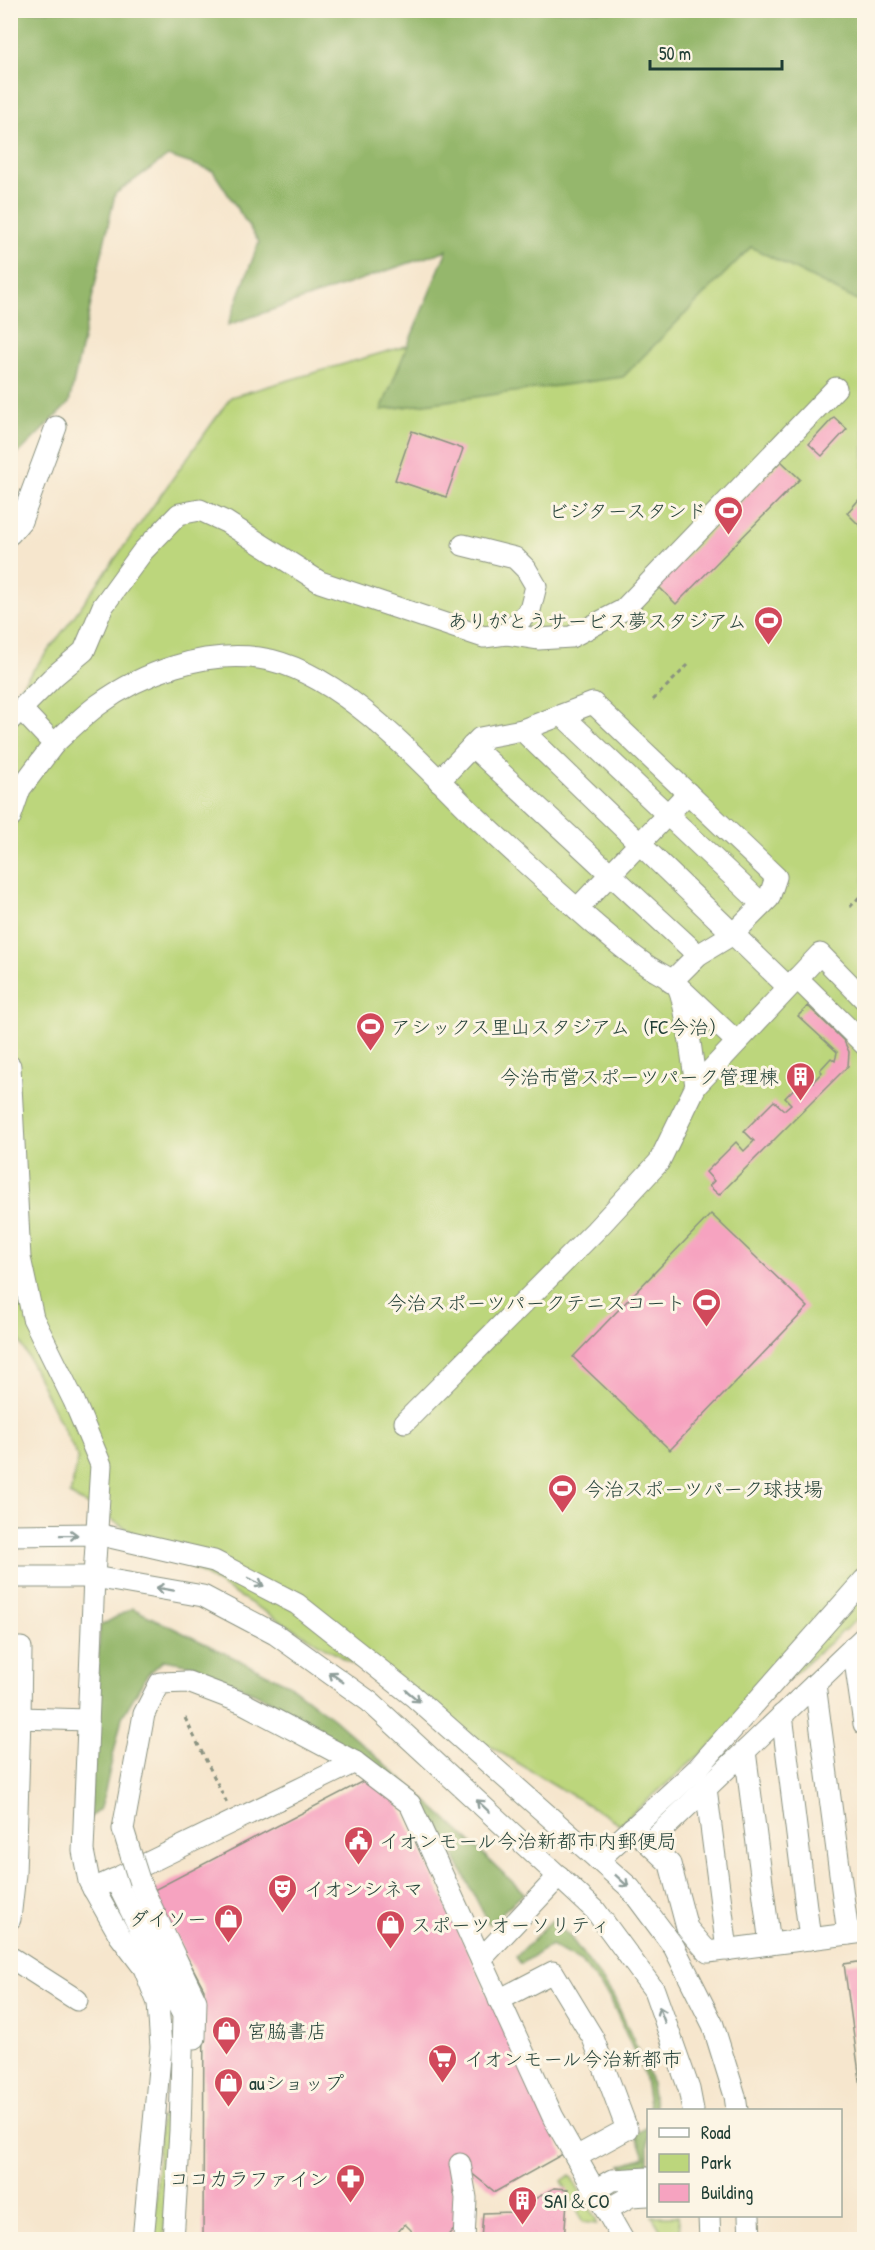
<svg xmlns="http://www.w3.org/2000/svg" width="875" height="2250" font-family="'Patrick Hand','Klee One',sans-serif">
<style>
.green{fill:#bcd67c;stroke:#6e8a58;stroke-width:1.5}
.forest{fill:#95b76c;stroke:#5a7a50;stroke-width:1.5}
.building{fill:#f6a3c0}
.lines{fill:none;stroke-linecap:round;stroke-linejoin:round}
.minor-casing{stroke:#8a9280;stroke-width:23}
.path{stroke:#8a9280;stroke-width:3;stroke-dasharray:4.5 4.5;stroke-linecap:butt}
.minor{stroke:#fff;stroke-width:21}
.minor-bridge-casing{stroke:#8a9280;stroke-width:23;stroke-linecap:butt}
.minor-bridge{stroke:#fff;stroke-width:21}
.oneway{stroke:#8f9e9a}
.labels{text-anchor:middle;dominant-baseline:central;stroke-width:6;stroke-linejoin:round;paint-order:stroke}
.poi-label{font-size:20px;fill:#1f3d34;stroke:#fcf5e5;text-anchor:start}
</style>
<rect width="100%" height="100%" fill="#fcf5e5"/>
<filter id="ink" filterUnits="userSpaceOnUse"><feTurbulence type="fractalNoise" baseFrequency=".0167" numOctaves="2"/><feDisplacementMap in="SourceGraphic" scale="12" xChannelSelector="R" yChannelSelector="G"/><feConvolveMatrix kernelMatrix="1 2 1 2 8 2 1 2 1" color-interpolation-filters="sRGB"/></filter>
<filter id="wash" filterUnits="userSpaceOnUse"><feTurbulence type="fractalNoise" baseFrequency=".008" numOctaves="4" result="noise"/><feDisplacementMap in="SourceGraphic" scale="24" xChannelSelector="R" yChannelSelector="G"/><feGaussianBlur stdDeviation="1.35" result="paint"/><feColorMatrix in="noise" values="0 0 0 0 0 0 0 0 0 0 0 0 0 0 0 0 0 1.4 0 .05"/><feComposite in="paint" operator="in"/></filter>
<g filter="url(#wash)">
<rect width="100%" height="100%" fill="#f6e6cd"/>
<g class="green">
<polygon points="736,183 864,296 864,1613 620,1824 70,1495 78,1458 11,1323 11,699 67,626 231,397 457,331"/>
<polygon points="160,2117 171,2118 164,2239 154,2240"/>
<polygon points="570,2175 596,2219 597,2224 583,2222 562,2181"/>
<polygon points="652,2216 678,2216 682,2239 666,2239"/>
</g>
<g class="forest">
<polygon points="11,11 864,11 864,312 858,301 751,247 623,377 381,410 447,250 228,325 259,242 213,171 168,156 115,194 69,403 20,452 11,458"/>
<polygon points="132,1608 288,1684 334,1719 443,1816 524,1893 489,1924 438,1824 428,1827 333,1739 271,1701 193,1665 164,1660 147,1675 122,1717 101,1808 89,1818 100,1626"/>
<polygon points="552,1920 571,1938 613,1995 649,2075 656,2110 650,2110 644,2074 610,1998 581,1962 551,1945 521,1964 516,1957"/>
<polygon points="648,2127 648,2171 634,2173 621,2165 645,2157 635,2134"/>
</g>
<g id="blocks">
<g class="building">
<polygon points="834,417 847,429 822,456 809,444"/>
<polygon points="412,431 463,449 446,497 395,480"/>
<polygon points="781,461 800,479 676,604 658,586"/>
<polygon points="864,494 864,530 847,513"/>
<polygon points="808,1006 844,1041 849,1052 848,1066 719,1195 709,1186 714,1181 706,1172 736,1142 744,1151 754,1141 744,1131 774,1101 784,1110 791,1104 785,1098 807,1075 813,1082 822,1072 820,1070 831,1058 835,1061 836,1057 837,1052 798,1016"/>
<polygon points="711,1214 808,1307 670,1450 573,1357"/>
<polygon points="369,1778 389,1784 563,2154 495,2192 455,2160 453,2193 459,2200 458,2224 444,2240 413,2240 411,2230 405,2224 391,2240 203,2240 204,1989 152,1891"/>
<polygon points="864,1961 864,2102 863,2102 844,1964"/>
<polygon points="554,2188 568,2189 564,2240 481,2240 483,2213 512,2212"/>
</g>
</g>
</g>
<g filter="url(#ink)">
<use href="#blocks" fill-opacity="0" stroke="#8a9280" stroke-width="1.5"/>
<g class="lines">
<defs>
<g id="minor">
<polyline points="10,534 21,521 56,427"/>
<polyline points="506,634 538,639 571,637 623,610 836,388"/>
<polyline points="562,715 762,904"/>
<polyline points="10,720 54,676 84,651 103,606 143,551 179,514 200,510 226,522 320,582 484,637 506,634 530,610 536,586 526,569 515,558 463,545"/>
<polyline points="522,730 593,703 776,877 769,898 733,934 698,955 671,982"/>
<path d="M54,744C68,731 82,717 98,705C143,672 203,651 259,658C339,669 419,762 475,816C513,852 553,888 592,922C611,938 629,954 649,967C657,972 670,978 676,984C686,996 693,1068 696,1086L820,954L864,999"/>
<polyline points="472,746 698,955"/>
<polyline points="439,781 480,738 522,730 788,987"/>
<polyline points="10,818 20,789 54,744 21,709"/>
<polyline points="577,909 688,793"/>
<polyline points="797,978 864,1044"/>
<polyline points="679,987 737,1042"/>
<polyline points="10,1066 20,1258 33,1318 74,1401 101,1465 94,1577 83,1851 89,1881 120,1936 144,1968 158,2003 161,2047 143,2240"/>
<polyline points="405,1422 595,1231 659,1162 696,1086"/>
<polyline points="10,1535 97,1534 214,1561 297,1604 413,1696 630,1888 674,1947 713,2025 735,2096 737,2110"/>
<polyline points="10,1577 94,1577 203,1596 275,1634 370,1702 595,1910 654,1990 689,2089 693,2110"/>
<polyline points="853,1647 864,1724"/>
<polyline points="10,1648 21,1648 20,1718"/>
<polyline points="815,1684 848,1934"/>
<polyline points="782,1715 810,1939"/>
<polyline points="745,1751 770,1944"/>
<polyline points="706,1788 727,1950"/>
<polyline points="632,1828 670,1864 687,1928 708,1952 864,1932"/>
<polyline points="649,1843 864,1637"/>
<polyline points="131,1855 123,1829 144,1714 160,1683 188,1682 243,1703 355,1762 410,1804 553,2117 623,2240"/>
<polyline points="598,1860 697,1769 864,1580"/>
<polyline points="121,1876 355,1762"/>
<polyline points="140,1883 196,2001 195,2038"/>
<polyline points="93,1889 115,1879 183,2015 180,2131 173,2240"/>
<polyline points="10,1919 15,1874 20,1718 88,1720"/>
<polyline points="10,1957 77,2000"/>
<polyline points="481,1959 559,1876"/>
<polyline points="499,2000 553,1972 593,2038 627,2129 576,2157"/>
<polyline points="460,2164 466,2198 464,2240"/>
<polyline points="595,2190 612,2180 648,2178"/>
<polyline points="606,2210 631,2196 648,2195"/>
<polyline points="709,2216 710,2240"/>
<polyline points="749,2216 750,2240"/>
</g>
</defs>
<use href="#minor" class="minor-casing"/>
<g class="path">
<polyline points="653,700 690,663"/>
<polyline points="850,907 864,892"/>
<polyline points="185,1718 228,1805"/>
</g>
<use href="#minor" class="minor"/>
<defs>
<polyline id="minor-bridge" points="131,1855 140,1883"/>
</defs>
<use href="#minor-bridge" class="minor-bridge-casing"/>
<use href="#minor-bridge" class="minor-bridge"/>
</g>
<defs><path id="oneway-shaft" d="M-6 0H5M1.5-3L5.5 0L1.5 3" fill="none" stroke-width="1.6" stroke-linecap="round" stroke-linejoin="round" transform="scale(1.5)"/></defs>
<g class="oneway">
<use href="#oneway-shaft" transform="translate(69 1535) rotate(-1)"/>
<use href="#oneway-shaft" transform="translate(256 1582) rotate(28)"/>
<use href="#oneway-shaft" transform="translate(165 1589) rotate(-170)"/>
<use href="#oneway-shaft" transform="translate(336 1677) rotate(-144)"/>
<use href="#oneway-shaft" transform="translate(413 1696) rotate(40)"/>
<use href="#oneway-shaft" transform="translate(483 1806) rotate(-137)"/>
<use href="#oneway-shaft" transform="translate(622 1881) rotate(42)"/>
<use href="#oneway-shaft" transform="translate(662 2015) rotate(-110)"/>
</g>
</g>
<defs>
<symbol id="stadium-pin" viewBox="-11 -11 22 30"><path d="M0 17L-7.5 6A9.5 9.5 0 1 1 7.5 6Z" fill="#d1495b" stroke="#fcf5e5"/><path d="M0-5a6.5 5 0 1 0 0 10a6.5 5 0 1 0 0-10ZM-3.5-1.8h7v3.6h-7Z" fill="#fff"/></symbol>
<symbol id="building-pin" viewBox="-11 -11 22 30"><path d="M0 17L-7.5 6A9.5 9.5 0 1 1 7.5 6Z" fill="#d1495b" stroke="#fcf5e5"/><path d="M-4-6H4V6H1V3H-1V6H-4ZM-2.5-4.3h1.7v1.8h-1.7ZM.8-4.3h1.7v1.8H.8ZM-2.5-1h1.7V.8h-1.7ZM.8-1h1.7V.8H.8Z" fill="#fff"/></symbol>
<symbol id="civic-pin" viewBox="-11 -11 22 30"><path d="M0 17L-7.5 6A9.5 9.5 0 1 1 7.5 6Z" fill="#d1495b" stroke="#fcf5e5"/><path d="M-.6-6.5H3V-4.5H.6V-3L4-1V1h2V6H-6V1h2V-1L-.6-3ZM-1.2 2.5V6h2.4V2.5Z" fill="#fff"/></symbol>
<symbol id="theatre-pin" viewBox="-11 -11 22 30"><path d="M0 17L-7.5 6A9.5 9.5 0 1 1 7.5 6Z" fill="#d1495b" stroke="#fcf5e5"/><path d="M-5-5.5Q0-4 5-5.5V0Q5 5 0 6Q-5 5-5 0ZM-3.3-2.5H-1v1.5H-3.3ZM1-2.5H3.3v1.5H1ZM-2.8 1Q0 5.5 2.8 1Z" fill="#fff"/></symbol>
<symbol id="shop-pin" viewBox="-11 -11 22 30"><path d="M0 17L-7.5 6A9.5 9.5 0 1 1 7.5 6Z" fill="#d1495b" stroke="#fcf5e5"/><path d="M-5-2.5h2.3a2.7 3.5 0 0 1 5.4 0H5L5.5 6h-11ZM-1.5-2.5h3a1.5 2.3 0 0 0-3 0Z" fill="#fff"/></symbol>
<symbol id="supermarket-pin" viewBox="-11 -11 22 30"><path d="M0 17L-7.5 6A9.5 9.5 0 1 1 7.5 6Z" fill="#d1495b" stroke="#fcf5e5"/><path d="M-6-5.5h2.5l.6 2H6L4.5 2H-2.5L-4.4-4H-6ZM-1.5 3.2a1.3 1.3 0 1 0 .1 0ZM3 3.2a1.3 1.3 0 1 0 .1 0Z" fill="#fff"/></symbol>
<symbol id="pharmacy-pin" viewBox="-11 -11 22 30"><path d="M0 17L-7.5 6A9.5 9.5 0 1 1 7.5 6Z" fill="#d1495b" stroke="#fcf5e5"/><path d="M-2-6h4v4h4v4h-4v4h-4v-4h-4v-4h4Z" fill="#fff"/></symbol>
</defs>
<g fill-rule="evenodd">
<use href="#stadium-pin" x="712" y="494" width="33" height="45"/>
<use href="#stadium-pin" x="752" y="604" width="33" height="45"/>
<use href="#stadium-pin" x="354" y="1010" width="33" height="45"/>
<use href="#building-pin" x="784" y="1060" width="33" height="45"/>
<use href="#stadium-pin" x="690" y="1286" width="33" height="45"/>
<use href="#stadium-pin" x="546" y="1472" width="33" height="45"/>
<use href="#civic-pin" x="342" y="1824" width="33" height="45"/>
<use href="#theatre-pin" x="266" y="1872" width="33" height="45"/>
<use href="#shop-pin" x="212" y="1902" width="33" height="45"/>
<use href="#shop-pin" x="374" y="1908" width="33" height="45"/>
<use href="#shop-pin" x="210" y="2014" width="33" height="45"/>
<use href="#supermarket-pin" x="426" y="2042" width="33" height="45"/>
<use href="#shop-pin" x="212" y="2066" width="33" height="45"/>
<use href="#pharmacy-pin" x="334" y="2162" width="33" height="45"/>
<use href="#building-pin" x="506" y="2184" width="33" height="45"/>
</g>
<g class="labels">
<g class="poi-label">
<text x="707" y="510" text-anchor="end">ビジタースタンド</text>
<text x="747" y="620" text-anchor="end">ありがとうサービス夢スタジアム</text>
<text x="391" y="1026">アシックス里山スタジアム（FC今治）</text>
<text x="779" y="1076" text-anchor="end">今治市営スポーツパーク管理棟</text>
<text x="686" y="1302" text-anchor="end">今治スポーツパークテニスコート</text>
<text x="584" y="1488">今治スポーツパーク球技場</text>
<text x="379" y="1840">イオンモール今治新都市内郵便局</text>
<text x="304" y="1888">イオンシネマ</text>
<text x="207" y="1918" text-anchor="end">ダイソー</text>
<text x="411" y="1924">スポーツオーソリティ</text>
<text x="247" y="2030">宮脇書店</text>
<text x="464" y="2058">イオンモール今治新都市</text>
<text x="249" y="2082">auショップ</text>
<text x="329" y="2178" text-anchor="end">ココカラファイン</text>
<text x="544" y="2200">SAI＆CO</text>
</g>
</g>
<rect width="875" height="2250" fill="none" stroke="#fcf5e5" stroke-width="36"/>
<rect x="647" y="2109" width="195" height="108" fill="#fcf5e5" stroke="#a4ab9e" stroke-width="1.5"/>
<rect x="659" y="2128" width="30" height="9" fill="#ffffff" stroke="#a4ab9e" stroke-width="1.5"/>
<text x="701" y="2139" font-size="18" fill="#1f3d34">Road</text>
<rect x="659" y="2154" width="30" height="18" fill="#bcd67c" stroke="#a4ab9e" stroke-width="1.5"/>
<text x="701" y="2169" font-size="18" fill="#1f3d34">Park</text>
<rect x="659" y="2184" width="30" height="18" fill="#f6a3c0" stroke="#a4ab9e" stroke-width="1.5"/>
<text x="701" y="2199" font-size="18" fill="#1f3d34">Building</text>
<path d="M650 60v9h132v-9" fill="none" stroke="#1f3d34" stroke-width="3"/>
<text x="659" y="60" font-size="18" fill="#1f3d34" stroke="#fcf5e5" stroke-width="4.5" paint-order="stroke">50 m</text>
</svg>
